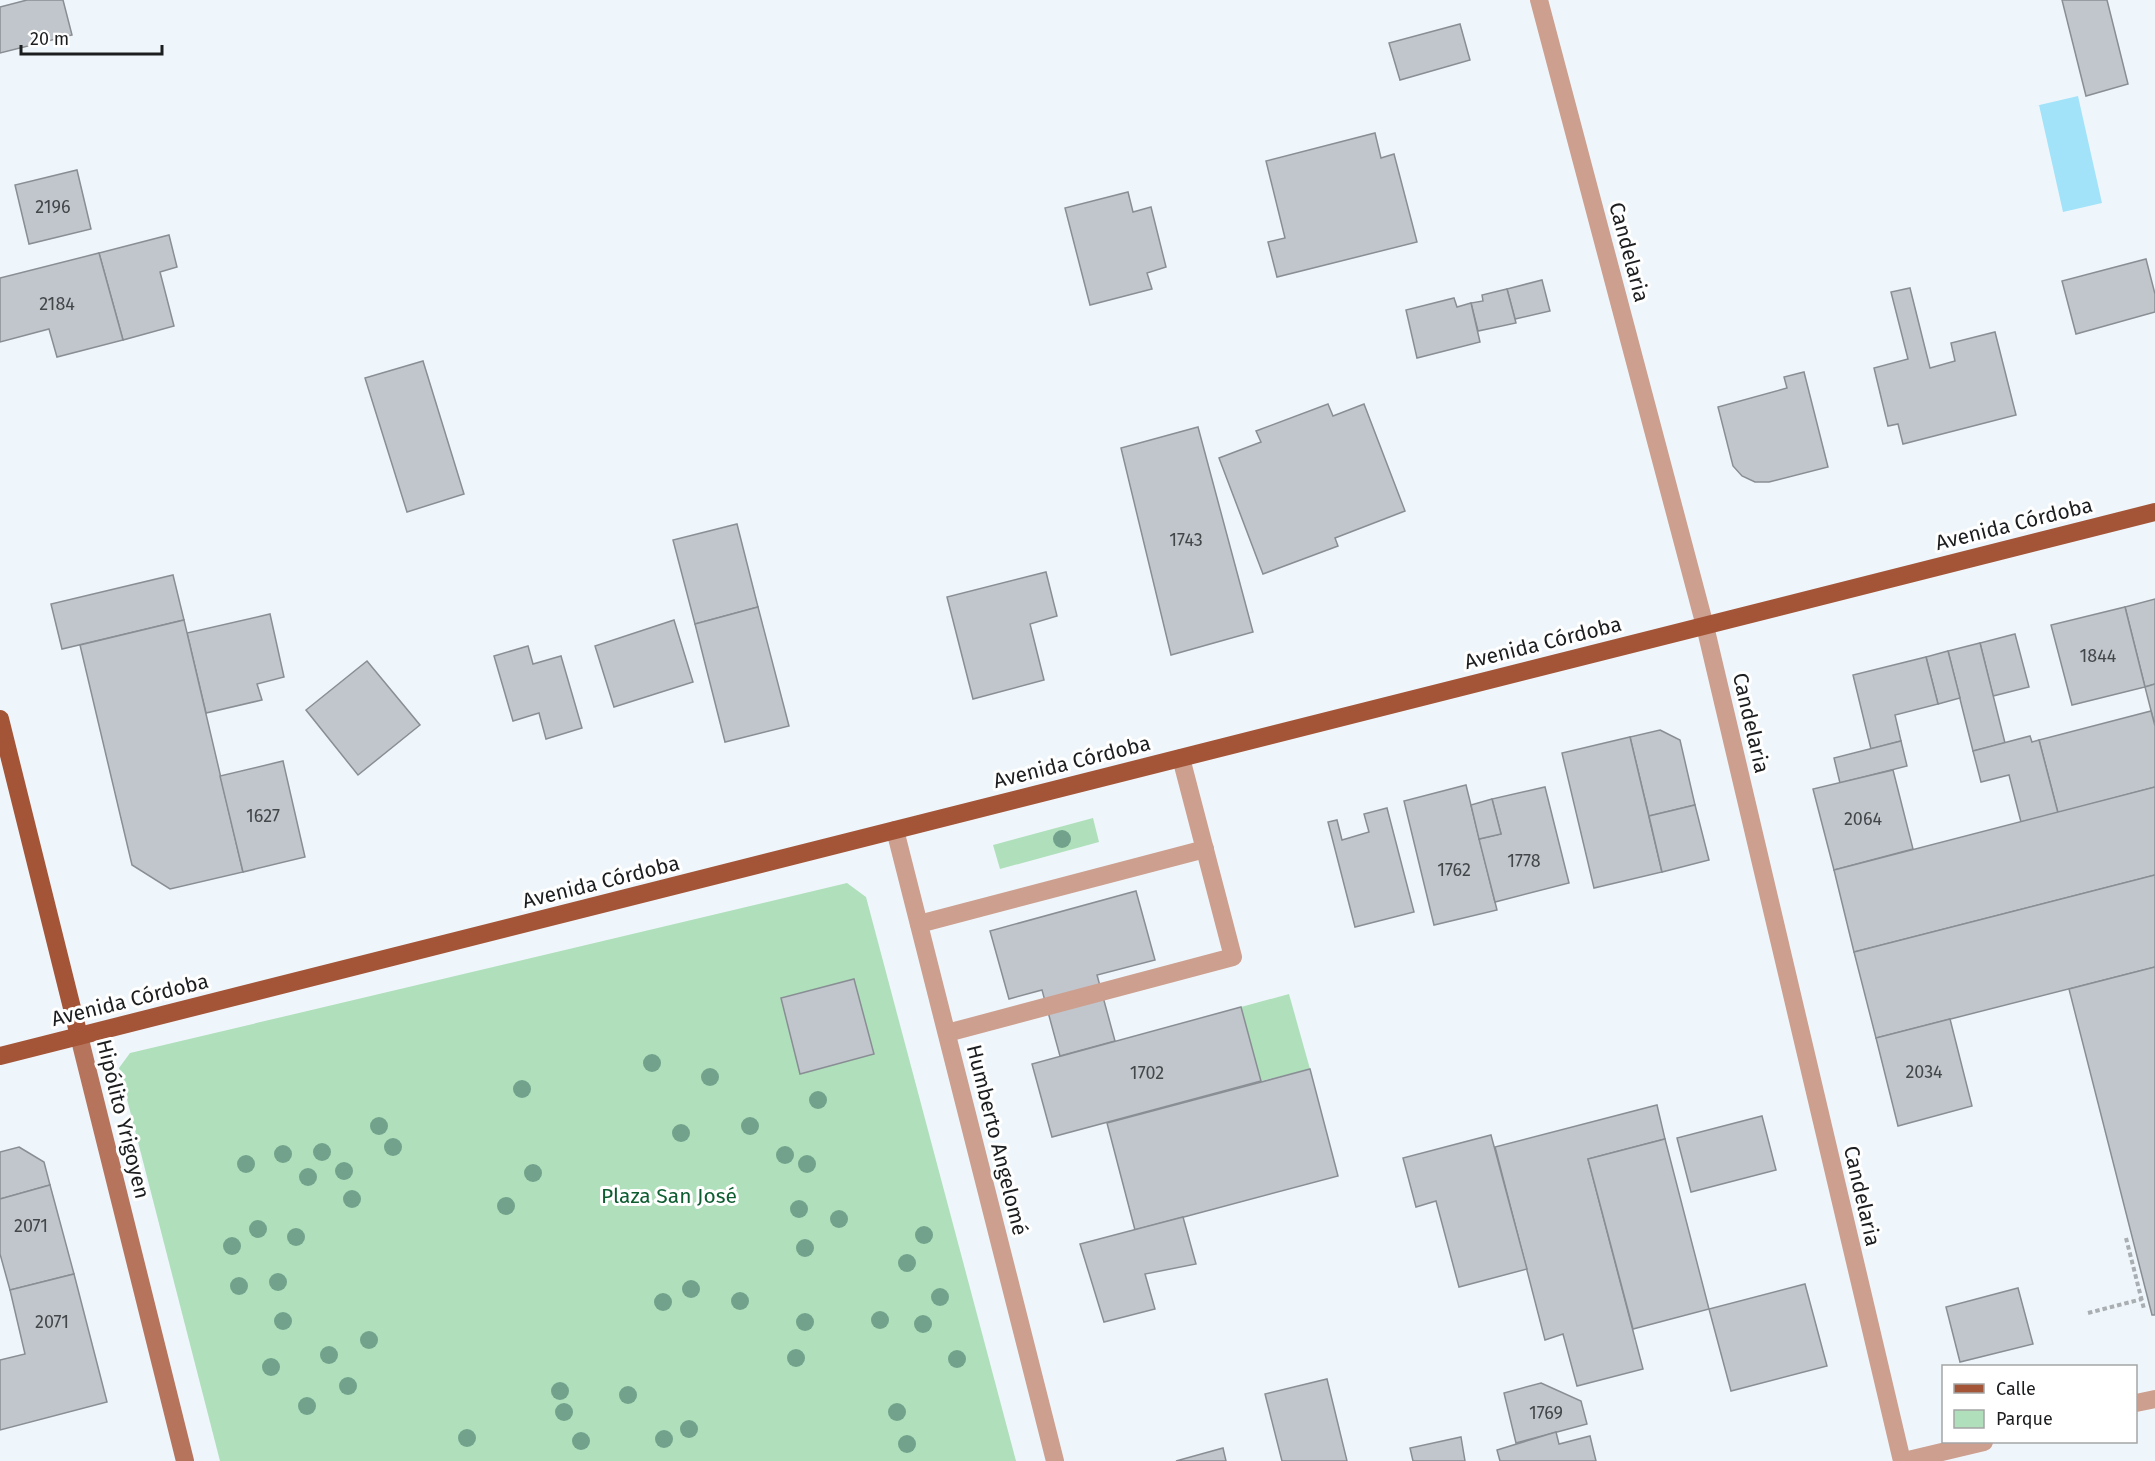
<svg xmlns="http://www.w3.org/2000/svg" width="2155" height="1461" font-family="'Fira Sans',sans-serif">
<style>
.green{fill:#afe0bb}
.water{fill:#a2e3fa}
.building{fill:#c0c6cc;stroke:#898e94;stroke-width:1.5}
.lines{fill:none;stroke-linecap:round;stroke-linejoin:round}
.path{stroke:#a9aeb2;stroke-width:4;stroke-dasharray:4.5 3;stroke-linecap:butt}
.lane{stroke:#cd9f8f;stroke-width:18}
.street{stroke:#cd9f8f;stroke-width:18}
.secondary{stroke:#b6745d;stroke-width:18}
.primary{stroke:#a45538;stroke-width:18}
.tree{fill:#73a28c}
.labels{text-anchor:middle;dominant-baseline:central;stroke-width:6;stroke-linejoin:round;paint-order:stroke}
.number-label{font-size:18px;fill:#44474a}
.street-label{font-size:21px;fill:#1b1d1f;stroke:#fff}
.park-label{font-size:21px;fill:#0d5d31;stroke:#fff}
</style>
<rect width="100%" height="100%" fill="#eff6fb"/>
<g class="green">
<polygon points="1093,818 1099,842 1000,869 993,845"/>
<polygon points="847,883 866,897 1016,1461 220,1461 119,1068 130,1053"/>
<polygon points="1289,994 1310,1069 1261,1081 1241,1007"/>
</g>
<polygon class="water" points="2078,96 2102,203 2063,212 2039,105 2031,107"/>
<g class="building">
<polygon points="27,0 63,0 72,35 0,53 0,7"/>
<polygon points="2062,0 2107,0 2128,84 2086,96"/>
<polygon points="1460,24 1470,60 1400,80 1389,43"/>
<polygon points="1375,133 1381,158 1394,154 1417,242 1277,277 1268,242 1285,238 1266,161"/>
<polygon points="77,170 91,229 29,244 15,185"/>
<polygon points="1128,192 1133,212 1151,207 1166,267 1147,273 1152,289 1090,305 1065,208"/>
<polygon points="169,235 177,267 160,272 174,326 123,340 99,253"/>
<polygon points="99,253 123,340 57,357 49,329 0,342 0,278"/>
<polygon points="2146,259 2155,294 2155,312 2076,334 2062,281"/>
<polygon points="1542,280 1550,311 1515,319 1507,289"/>
<polygon points="1910,288 1930,368 1955,361 1951,343 1995,332 2016,415 1903,444 1898,424 1888,426 1874,368 1908,359 1891,292"/>
<polygon points="1507,289 1516,323 1478,331 1471,303 1483,301 1482,295"/>
<polygon points="1454,298 1457,307 1471,303 1480,342 1417,358 1406,310"/>
<polygon points="423,361 464,494 407,512 365,378"/>
<polygon points="1804,372 1828,467 1769,482 1755,482 1742,476 1733,466 1718,407 1787,388 1784,377"/>
<polygon points="1328,404 1333,416 1364,404 1405,511 1335,538 1338,546 1263,574 1219,458 1261,442 1256,431"/>
<polygon points="1198,427 1253,632 1171,655 1121,448"/>
<polygon points="737,524 758,607 695,624 673,540"/>
<polygon points="1046,572 1057,616 1030,624 1044,680 973,699 947,597"/>
<polygon points="173,575 184,620 62,649 51,604"/>
<polygon points="2155,599 2155,684 2145,687 2125,607"/>
<polygon points="758,607 789,726 725,742 695,624"/>
<polygon points="2125,607 2145,687 2072,705 2051,625"/>
<polygon points="270,614 284,677 257,684 262,700 206,713 187,633"/>
<polygon points="184,620 243,872 170,889 132,865 80,645"/>
<polygon points="674,620 693,682 614,707 595,646"/>
<polygon points="2015,634 2029,687 1993,696 1980,643"/>
<polygon points="1980,643 2005,743 1973,751 1948,651"/>
<polygon points="528,646 533,664 561,656 582,728 546,739 539,713 513,721 494,656"/>
<polygon points="1948,651 1960,698 1938,704 1926,657"/>
<polygon points="1926,657 1938,704 1895,715 1901,741 1871,749 1853,675"/>
<polygon points="367,661 420,725 358,775 306,710"/>
<polygon points="2155,684 2155,726 2145,687"/>
<polygon points="2151,711 2155,726 2155,787 2058,813 2039,740"/>
<polygon points="1660,730 1680,740 1695,805 1649,816 1630,737"/>
<polygon points="2030,736 2032,742 2039,740 2058,813 2021,822 2009,775 1981,782 1973,751"/>
<polygon points="1630,737 1662,872 1594,888 1562,753"/>
<polygon points="1901,741 1907,766 1840,783 1834,758"/>
<polygon points="283,761 305,857 243,872 220,776"/>
<polygon points="1893,770 1913,849 1834,870 1813,789"/>
<polygon points="1466,785 1497,910 1434,925 1404,801"/>
<polygon points="1545,787 1569,883 1495,902 1479,839 1501,834 1492,799"/>
<polygon points="2155,787 2155,875 1854,952 1834,870"/>
<polygon points="1492,799 1501,834 1479,839 1471,805"/>
<polygon points="1695,805 1709,860 1662,872 1649,816"/>
<polygon points="1387,808 1414,912 1355,927 1328,822 1337,820 1342,840 1369,832 1364,814"/>
<polygon points="2155,875 2155,967 1876,1038 1854,952"/>
<polygon points="1136,891 1155,960 1097,975 1115,1041 1060,1056 1042,990 1009,999 990,931"/>
<polygon points="2155,967 2155,1315 2152,1315 2069,989"/>
<polygon points="854,979 874,1054 800,1074 781,998"/>
<polygon points="1241,1007 1261,1081 1052,1137 1032,1064"/>
<polygon points="1950,1019 1972,1106 1898,1126 1876,1038"/>
<polygon points="1310,1069 1338,1176 1135,1230 1107,1123"/>
<polygon points="1657,1105 1665,1139 1588,1159 1643,1369 1577,1386 1563,1334 1545,1340 1495,1147"/>
<polygon points="1762,1116 1776,1170 1691,1192 1677,1138"/>
<polygon points="1491,1135 1527,1269 1459,1287 1436,1201 1416,1207 1403,1158"/>
<polygon points="1665,1139 1709,1309 1633,1329 1588,1159"/>
<polygon points="19,1147 44,1162 50,1185 0,1199 0,1152"/>
<polygon points="50,1185 74,1274 10,1290 0,1254 0,1199"/>
<polygon points="1183,1217 1196,1264 1145,1274 1155,1309 1104,1322 1080,1244"/>
<polygon points="74,1274 107,1402 0,1430 0,1360 25,1354 10,1290"/>
<polygon points="1805,1284 1827,1366 1731,1391 1709,1309"/>
<polygon points="2018,1288 2033,1344 1960,1362 1946,1307"/>
<polygon points="1327,1379 1347,1461 1282,1461 1265,1394"/>
<polygon points="1541,1383 1581,1401 1587,1424 1516,1443 1504,1393"/>
<polygon points="1556,1432 1559,1444 1590,1436 1596,1461 1500,1461 1497,1450"/>
<polygon points="1461,1437 1465,1461 1413,1461 1410,1448"/>
<polygon points="1223,1448 1226,1461 1176,1461"/>
</g>
<g class="lines">
<g class="path">
<polyline points="2126,1238 2144,1309"/>
<polyline points="2088,1313 2142,1299"/>
</g>
<g class="lane">
<polyline points="919,924 1205,849"/>
<polyline points="947,1033 1233,957 1181,758"/>
</g>
<g class="street">
<polyline points="1539,0 1705,626 1902,1461"/>
<polyline points="895,830 1055,1461"/>
<polyline points="2136,1403 2155,1399"/>
<polyline points="1904,1461 1984,1442"/>
</g>
<polyline class="secondary" points="79,1036 185,1461"/>
<g class="primary">
<polyline points="0,719 79,1036"/>
<polyline points="0,1056 2155,512"/>
</g>
</g>
<g class="tree">
<circle cx="1062" cy="839" r="9"/>
<circle cx="652" cy="1063" r="9"/>
<circle cx="710" cy="1077" r="9"/>
<circle cx="522" cy="1089" r="9"/>
<circle cx="818" cy="1100" r="9"/>
<circle cx="379" cy="1126" r="9"/>
<circle cx="750" cy="1126" r="9"/>
<circle cx="681" cy="1133" r="9"/>
<circle cx="393" cy="1147" r="9"/>
<circle cx="322" cy="1152" r="9"/>
<circle cx="283" cy="1154" r="9"/>
<circle cx="785" cy="1155" r="9"/>
<circle cx="246" cy="1164" r="9"/>
<circle cx="807" cy="1164" r="9"/>
<circle cx="344" cy="1171" r="9"/>
<circle cx="533" cy="1173" r="9"/>
<circle cx="308" cy="1177" r="9"/>
<circle cx="352" cy="1199" r="9"/>
<circle cx="506" cy="1206" r="9"/>
<circle cx="799" cy="1209" r="9"/>
<circle cx="839" cy="1219" r="9"/>
<circle cx="258" cy="1229" r="9"/>
<circle cx="924" cy="1235" r="9"/>
<circle cx="296" cy="1237" r="9"/>
<circle cx="232" cy="1246" r="9"/>
<circle cx="805" cy="1248" r="9"/>
<circle cx="907" cy="1263" r="9"/>
<circle cx="278" cy="1282" r="9"/>
<circle cx="239" cy="1286" r="9"/>
<circle cx="691" cy="1289" r="9"/>
<circle cx="940" cy="1297" r="9"/>
<circle cx="740" cy="1301" r="9"/>
<circle cx="663" cy="1302" r="9"/>
<circle cx="880" cy="1320" r="9"/>
<circle cx="283" cy="1321" r="9"/>
<circle cx="805" cy="1322" r="9"/>
<circle cx="923" cy="1324" r="9"/>
<circle cx="369" cy="1340" r="9"/>
<circle cx="329" cy="1355" r="9"/>
<circle cx="796" cy="1358" r="9"/>
<circle cx="957" cy="1359" r="9"/>
<circle cx="271" cy="1367" r="9"/>
<circle cx="348" cy="1386" r="9"/>
<circle cx="560" cy="1391" r="9"/>
<circle cx="628" cy="1395" r="9"/>
<circle cx="307" cy="1406" r="9"/>
<circle cx="564" cy="1412" r="9"/>
<circle cx="897" cy="1412" r="9"/>
<circle cx="689" cy="1429" r="9"/>
<circle cx="467" cy="1438" r="9"/>
<circle cx="664" cy="1439" r="9"/>
<circle cx="581" cy="1441" r="9"/>
<circle cx="907" cy="1444" r="9"/>
</g>
<g class="labels">
<g class="number-label">
<text x="53" y="207">2196</text>
<text x="57" y="304">2184</text>
<text x="1186" y="540">1743</text>
<text x="2098" y="656">1844</text>
<text x="263" y="816">1627</text>
<text x="1863" y="819">2064</text>
<text x="1524" y="861">1778</text>
<text x="1454" y="870">1762</text>
<text x="1924" y="1072">2034</text>
<text x="1147" y="1073">1702</text>
<text x="31" y="1226">2071</text>
<text x="52" y="1322">2071</text>
<text x="1546" y="1413">1769</text>
</g>
<g class="street-label">
<text transform="translate(1629 252) rotate(75)">Candelaria</text>
<text transform="translate(2014 524) rotate(-14)">Avenida Córdoba</text>
<text transform="translate(1543 643) rotate(-14)">Avenida Córdoba</text>
<text transform="translate(1751 723) rotate(77)">Candelaria</text>
<text transform="translate(1072 762) rotate(-14)">Avenida Córdoba</text>
<text transform="translate(601 882) rotate(-14)">Avenida Córdoba</text>
<text transform="translate(130 1000) rotate(-14)">Avenida Córdoba</text>
<text transform="translate(123 1119) rotate(76)">Hipólito Yrigoyen</text>
<text transform="translate(997 1140) rotate(76)">Humberto Angelomé</text>
<text transform="translate(1862 1196) rotate(77)">Candelaria</text>
</g>
<g class="park-label">
<text x="669" y="1196">Plaza San José</text>
</g>
</g>
<rect x="1942" y="1365" width="195" height="78" fill="#ffffff" stroke="#a4a5a5" stroke-width="1.5"/>
<rect x="1954" y="1384" width="30" height="9" fill="#a45538" stroke="#a4a5a5" stroke-width="1.5"/>
<text x="1996" y="1395" font-size="18" fill="#1b1d1f">Calle</text>
<rect x="1954" y="1410" width="30" height="18" fill="#afe0bb" stroke="#a4a5a5" stroke-width="1.5"/>
<text x="1996" y="1425" font-size="18" fill="#1b1d1f">Parque</text>
<path d="M21 45v9h141v-9" fill="none" stroke="#1b1d1f" stroke-width="3"/>
<text x="30" y="45" font-size="18" fill="#1b1d1f" stroke="#ffffff" stroke-width="4.5" paint-order="stroke">20 m</text>
</svg>
